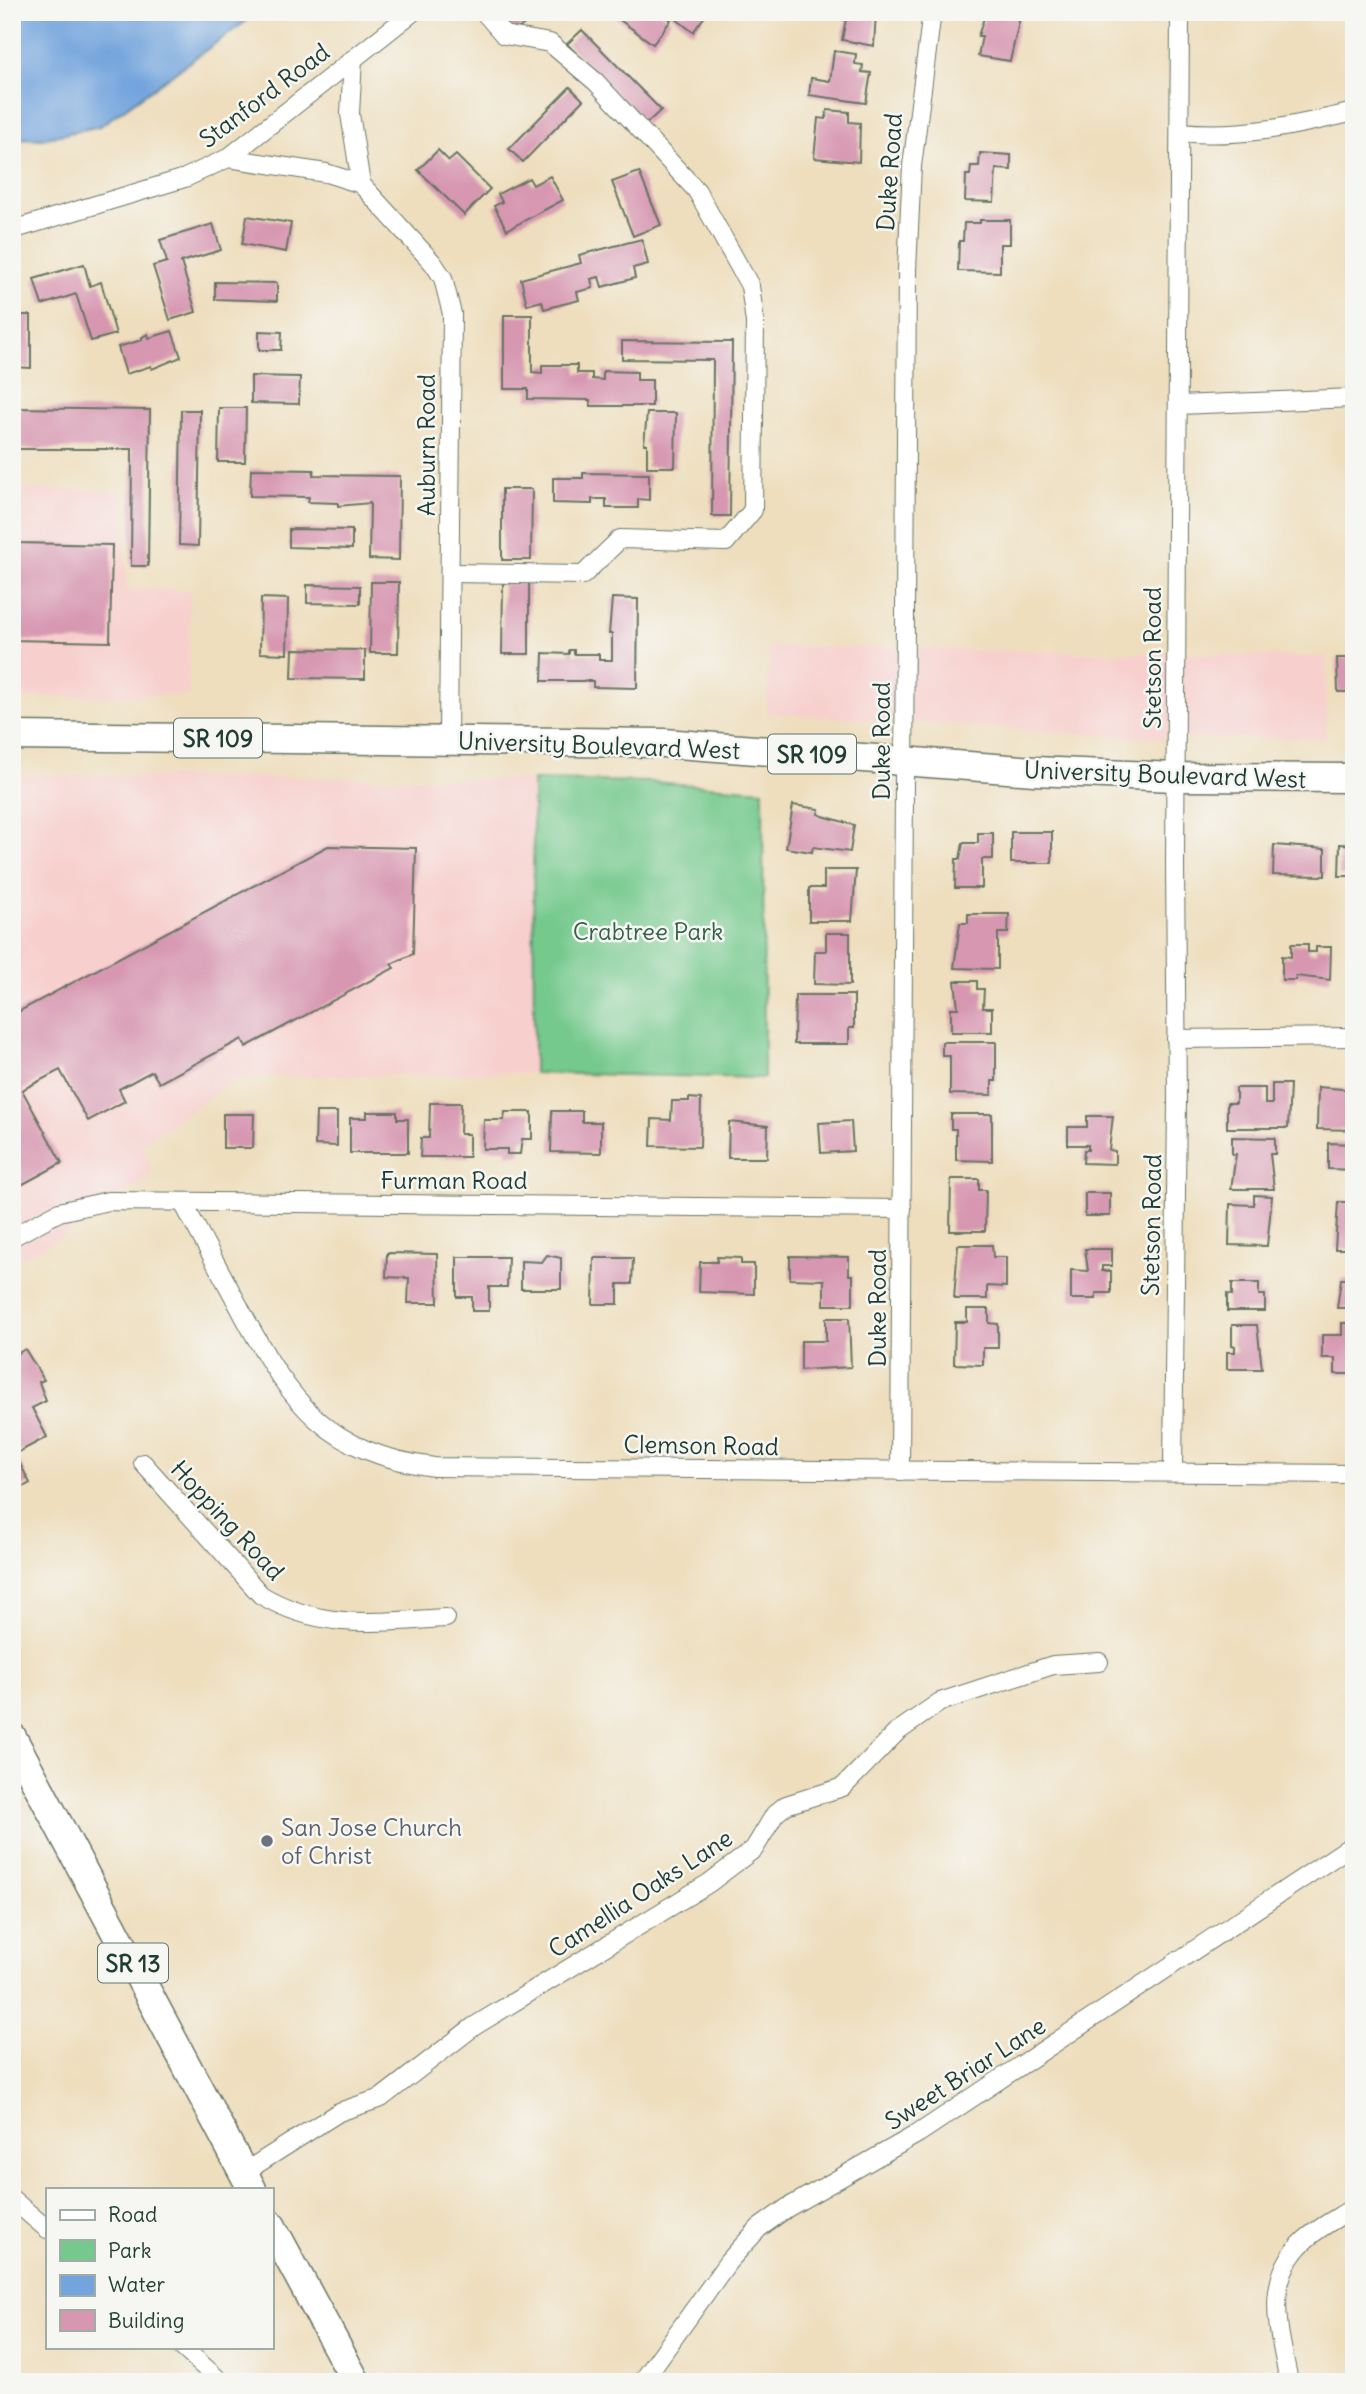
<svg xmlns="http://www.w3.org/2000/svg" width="1366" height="2394" font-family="Delius,sans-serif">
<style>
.built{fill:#f7d0ce}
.green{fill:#75c98d;stroke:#4a8360;stroke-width:2}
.water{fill:#73a4dd;stroke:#497088;stroke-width:2}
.building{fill:#d797b1}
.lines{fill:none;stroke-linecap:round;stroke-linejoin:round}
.street-casing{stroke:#677564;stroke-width:20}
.primary-casing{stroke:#677564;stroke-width:31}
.street{stroke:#fff;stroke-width:18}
.primary{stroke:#fff;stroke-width:28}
.worship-dot{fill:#6b7280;stroke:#f6f6f2;stroke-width:2.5}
.labels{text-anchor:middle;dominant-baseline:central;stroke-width:5;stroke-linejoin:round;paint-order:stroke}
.shield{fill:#f6f6f2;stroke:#60746d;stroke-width:2}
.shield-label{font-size:23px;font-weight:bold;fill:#1f3d34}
.street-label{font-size:24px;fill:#1f3d34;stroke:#f6f6f2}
.park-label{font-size:24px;fill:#34604a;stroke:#f6f6f2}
.worship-label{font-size:24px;fill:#5b616d;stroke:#f6f6f2;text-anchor:start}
</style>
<rect width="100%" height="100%" fill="#f6f6f2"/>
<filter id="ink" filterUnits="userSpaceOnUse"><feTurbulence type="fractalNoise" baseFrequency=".0143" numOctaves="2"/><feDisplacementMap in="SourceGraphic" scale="14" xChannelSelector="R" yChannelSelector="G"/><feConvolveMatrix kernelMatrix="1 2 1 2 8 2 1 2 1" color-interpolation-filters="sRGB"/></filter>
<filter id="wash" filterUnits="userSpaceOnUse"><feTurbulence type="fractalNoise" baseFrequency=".00686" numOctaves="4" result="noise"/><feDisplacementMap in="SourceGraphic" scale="28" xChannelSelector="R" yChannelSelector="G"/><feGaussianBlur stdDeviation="1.57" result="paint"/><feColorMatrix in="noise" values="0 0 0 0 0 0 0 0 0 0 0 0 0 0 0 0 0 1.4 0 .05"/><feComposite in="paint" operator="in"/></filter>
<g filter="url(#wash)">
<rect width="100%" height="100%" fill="#eedebd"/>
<g class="built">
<polygon points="12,489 122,491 127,589 190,591 189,695 12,697"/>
<polygon points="769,646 1326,657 1326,738 1154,738 767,713"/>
<polygon points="12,775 533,780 534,1073 240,1077 143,1143 152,1174 69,1233 12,1264"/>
</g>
<polygon class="green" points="533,780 651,782 763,790 764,1078 534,1073"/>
<polygon class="water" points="12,12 259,12 100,126 42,139 12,138"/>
<g id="blocks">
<g class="building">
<polygon points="496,12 539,12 513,33"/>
<polygon points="609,12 660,12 671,20 653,44"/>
<polygon points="673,12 708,12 693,32 671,15"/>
<polygon points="839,12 876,12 874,46 842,40 846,19 838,17"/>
<polygon points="986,12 1021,13 1010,61 978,56 982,36 978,36"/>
<polygon points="582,30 661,110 646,124 567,44"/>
<polygon points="834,51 856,54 855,64 863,65 862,72 871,73 866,103 809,95 811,78 830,81"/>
<polygon points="570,87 583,100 523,162 509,149"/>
<polygon points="827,110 849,112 849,122 860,123 859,162 814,158 818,118 826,119"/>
<polygon points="438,150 449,161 456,155 490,189 464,215 418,170"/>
<polygon points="980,153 1011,155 1011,170 996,169 994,202 965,201 966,175 970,175 971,166 979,166"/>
<polygon points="639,172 661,225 633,236 612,182"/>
<polygon points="550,176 563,200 507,230 494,206 502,202 498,194 529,178 533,185"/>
<polygon points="247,216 291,223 286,252 242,244"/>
<polygon points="980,220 1010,220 1010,244 1000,244 1000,272 958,271 959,241 963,241 964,223 980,223"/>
<polygon points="213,224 221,250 181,262 196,312 170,320 153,266 167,262 160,240"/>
<polygon points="642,239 648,264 633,268 635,278 602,287 599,277 591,279 593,288 577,292 579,300 544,309 542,301 527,305 521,279 581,263 579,255"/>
<polygon points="84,264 90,286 101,282 116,334 91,341 76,294 42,305 34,279"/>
<polygon points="215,282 277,283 277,301 215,299"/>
<polygon points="12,315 31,315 31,368 12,367"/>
<polygon points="504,315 532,315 532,372 542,373 542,365 577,365 577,373 592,373 592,379 603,380 603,371 637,372 637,380 652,380 652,406 590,406 590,400 528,399 528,389 504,389"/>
<polygon points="172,331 181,357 152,369 151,366 126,374 118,347 142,340 142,337 148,334 149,338"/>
<polygon points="259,331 282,332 281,350 259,350"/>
<polygon points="622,341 732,342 730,516 712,516 713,360 622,359"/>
<polygon points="251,376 300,377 299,404 251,403"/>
<polygon points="12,408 150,410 148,566 131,566 132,449 12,449"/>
<polygon points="219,408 246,408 245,462 218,462"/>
<polygon points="181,410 200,410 198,546 179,545"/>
<polygon points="647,413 676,413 675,467 647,467 647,444 644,444"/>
<polygon points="251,469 314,470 313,475 400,476 399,560 369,559 370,503 338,506 338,503 308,502 309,497 250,496"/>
<polygon points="583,473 649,474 649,500 638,499 638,508 606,508 606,499 592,499 592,504 553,503 553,478 583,478"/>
<polygon points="502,489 532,489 531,560 502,560"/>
<polygon points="12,526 18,526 18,543 112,545 110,642 12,640"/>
<polygon points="289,529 352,530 352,549 289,547"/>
<polygon points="371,582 399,582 398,653 370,653"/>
<polygon points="503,583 529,583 529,654 502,654"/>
<polygon points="307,585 360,586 360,604 307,603"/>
<polygon points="261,598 288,599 287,654 260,653"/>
<polygon points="612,598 638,599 637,688 593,687 593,681 542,681 543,653 569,654 569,650 574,650 574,654 599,654 599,660 612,660 612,634 609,634"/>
<polygon points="293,649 365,650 365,679 292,678"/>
<polygon points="1337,658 1354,658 1354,692 1338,692"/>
<polygon points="793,805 819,809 818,814 823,816 854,825 850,852 813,847 812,852 786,848"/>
<rect x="1011" y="832" width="41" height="31"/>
<polygon points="978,833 993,833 993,859 982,859 982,888 955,888 956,859 960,859 963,843 978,843"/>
<polygon points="1340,844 1354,845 1354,876 1339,876"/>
<polygon points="1274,845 1325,849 1325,876 1273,875"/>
<polygon points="328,846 416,848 413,954 391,964 394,968 246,1047 242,1039 159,1083 152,1071 119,1089 125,1101 88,1121 60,1070 22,1090 62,1163 12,1190 12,1015"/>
<polygon points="824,870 856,870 852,921 809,921 809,888 824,888"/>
<polygon points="968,914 1009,914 1008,933 998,933 998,969 954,968 960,923 968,923"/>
<polygon points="826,933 850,933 850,985 814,984 815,951 826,951"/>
<polygon points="1291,944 1308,944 1308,952 1316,952 1316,947 1331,947 1330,980 1296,976 1296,980 1282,980 1282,956 1291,957"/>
<rect x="1348" y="947" width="6" height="27"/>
<polygon points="955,981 977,981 977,989 984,989 983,1008 992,1008 992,1032 951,1032 951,1008 958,1008"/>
<polygon points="795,995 854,995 854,1028 849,1028 849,1044 794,1044"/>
<polygon points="942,1042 996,1042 996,1081 992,1081 992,1095 950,1094 950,1056 942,1056"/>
<polygon points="1272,1084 1290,1084 1288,1128 1227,1128 1227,1103 1236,1103 1236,1088 1265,1088 1265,1104 1272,1104"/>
<polygon points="1318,1087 1354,1090 1354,1130 1317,1129"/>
<polygon points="689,1098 701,1099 700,1147 651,1146 652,1119 671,1120 672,1101 689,1101"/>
<polygon points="430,1103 461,1103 460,1134 469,1134 469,1157 420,1157 421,1138 429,1138"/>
<polygon points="552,1111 582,1111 582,1122 601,1122 601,1153 551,1152"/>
<polygon points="316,1112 337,1112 337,1146 315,1145"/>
<polygon points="367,1112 397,1112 397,1119 408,1119 408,1153 350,1153 350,1118 367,1118"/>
<polygon points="505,1112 532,1112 532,1139 522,1139 520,1154 507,1154 507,1149 483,1149 484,1120 504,1120"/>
<polygon points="223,1114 254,1114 253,1148 223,1148"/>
<polygon points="951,1114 992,1114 992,1161 956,1160 956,1129 951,1129"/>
<polygon points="1087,1116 1113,1116 1109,1150 1115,1151 1115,1164 1083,1163 1084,1150 1088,1150 1088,1145 1068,1145 1068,1127 1087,1127"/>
<polygon points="851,1121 853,1151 821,1153 819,1123"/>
<polygon points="729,1122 768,1126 767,1158 728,1158"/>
<polygon points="1232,1137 1275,1138 1275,1154 1270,1154 1274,1189 1231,1189 1236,1154 1232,1154"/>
<polygon points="1328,1143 1354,1144 1354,1170 1328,1169"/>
<polygon points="951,1179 979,1179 979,1190 986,1190 985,1231 950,1231"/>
<rect x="1085" y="1193" width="25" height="23"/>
<polygon points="1254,1195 1272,1196 1267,1246 1229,1245 1230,1204 1254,1205"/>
<polygon points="1338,1202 1354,1202 1354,1249 1335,1249"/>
<polygon points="958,1245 992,1245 993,1257 1006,1257 1006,1287 987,1286 987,1299 954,1299"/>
<polygon points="1085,1249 1112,1249 1112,1266 1102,1266 1102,1271 1111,1271 1111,1293 1096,1293 1096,1299 1071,1299 1071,1270 1088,1271"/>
<polygon points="387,1253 437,1254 438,1303 408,1303 409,1278 386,1277"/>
<polygon points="547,1255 561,1258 561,1289 521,1289 521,1261 542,1262"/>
<polygon points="790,1256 849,1257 849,1275 853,1275 853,1305 824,1305 824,1280 790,1279"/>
<polygon points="457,1257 508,1257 507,1287 489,1287 489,1311 472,1311 472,1297 457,1297"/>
<polygon points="717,1257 741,1258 741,1264 754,1264 754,1294 699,1292 700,1262 717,1262"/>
<polygon points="594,1258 633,1258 632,1284 618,1284 618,1304 593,1304"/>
<polygon points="1341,1279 1354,1279 1354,1308 1337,1308"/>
<polygon points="1232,1283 1259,1283 1259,1295 1265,1295 1265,1311 1227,1311 1227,1294 1232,1295"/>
<polygon points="967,1309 989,1309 989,1323 998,1324 998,1348 983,1348 983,1365 954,1364 955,1322 967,1322"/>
<polygon points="826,1318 849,1318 851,1367 801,1370 801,1341 826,1341"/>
<polygon points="1342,1323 1354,1323 1354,1374 1335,1374 1335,1358 1322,1358 1322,1335 1342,1335"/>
<polygon points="1232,1325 1257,1325 1262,1369 1227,1369 1227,1352 1235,1352 1235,1346 1232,1345"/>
<polygon points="25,1349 44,1380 39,1382 46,1401 32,1408 47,1437 15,1454 30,1483 12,1493 12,1350 15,1355"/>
</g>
</g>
</g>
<g filter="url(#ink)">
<use href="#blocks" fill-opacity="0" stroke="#677564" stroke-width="2"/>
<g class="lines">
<defs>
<g id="street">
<polyline points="353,59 350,114 361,184"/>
<path d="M1180,132C1241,138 1295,126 1354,112"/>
<polyline points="228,158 326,173 361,184 433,263 443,278 452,314 448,739"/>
<polyline points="12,230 185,178 228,158 413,12"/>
<polyline points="1178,405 1354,398"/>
<polyline points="450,573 583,575 620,539 726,542 753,510 755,322 750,286 697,191 596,82 550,43 504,35 484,12"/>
<polyline points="1176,1039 1354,1037"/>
<path d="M183,1203C203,1240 224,1278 244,1316C292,1405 328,1453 434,1467L1354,1474"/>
<polyline points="12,1237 59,1212 108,1201 902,1209"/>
<path d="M143,1463L261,1595C322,1631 377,1622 446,1618"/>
<polyline points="900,1471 907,270 912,166 932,12"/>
<polyline points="1173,1472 1177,1100 1175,865 1180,12"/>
<polyline points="243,2173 339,2112 381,2098 473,2027 709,1883 754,1849 775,1814 786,1805 843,1787 897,1732 940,1702 1053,1665 1099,1662"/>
<polyline points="12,2199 47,2229"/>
<polyline points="182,2347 221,2382"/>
<polyline points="642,2382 728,2262 759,2228 787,2208 919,2133 1354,1844"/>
<path d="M1289,2382C1280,2332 1261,2280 1305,2240C1319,2227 1338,2218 1354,2207"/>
</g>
<g id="primary">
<polyline points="12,736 664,743 1034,771 1176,777 1354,778"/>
<polyline points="12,1737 252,2189"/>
<polyline points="271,2225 356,2382"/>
</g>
</defs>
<use href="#street" class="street-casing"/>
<use href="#primary" class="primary-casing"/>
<use href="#street" class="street"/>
<use href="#primary" class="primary"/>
</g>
</g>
<circle class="worship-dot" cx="267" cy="1841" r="7"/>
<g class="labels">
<g class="shield">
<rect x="174" y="718.5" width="88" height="39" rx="5"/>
<rect x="768" y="734.5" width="88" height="39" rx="5"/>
<rect x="98" y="1943.5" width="70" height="39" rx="5"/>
</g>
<g class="shield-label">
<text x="218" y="738">SR 109</text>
<text x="812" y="754">SR 109</text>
<text x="133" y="1963">SR 13</text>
</g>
<g class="street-label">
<text transform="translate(264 95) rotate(-37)">Stanford Road</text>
<text transform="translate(889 172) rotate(-86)">Duke Road</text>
<text transform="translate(426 445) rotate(-90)">Auburn Road</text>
<text transform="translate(1152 658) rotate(-90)">Stetson Road</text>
<text transform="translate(881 741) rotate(-90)">Duke Road</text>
<text transform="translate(599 745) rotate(2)">University Boulevard West</text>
<text transform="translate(1165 774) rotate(2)">University Boulevard West</text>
<text x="454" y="1180">Furman Road</text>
<text transform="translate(1151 1225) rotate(-89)">Stetson Road</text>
<text transform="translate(877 1308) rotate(-90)">Duke Road</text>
<text transform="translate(701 1445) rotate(1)">Clemson Road</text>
<text transform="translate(228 1520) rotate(47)">Hopping Road</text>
<text transform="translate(640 1893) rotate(-33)">Camellia Oaks Lane</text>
<text transform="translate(965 2073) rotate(-33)">Sweet Briar Lane</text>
</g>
<g class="park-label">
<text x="648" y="931">Crabtree Park</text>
</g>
<g class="worship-label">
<text x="281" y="1827">San Jose Church<tspan x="281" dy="28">of Christ</tspan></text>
</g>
</g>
<rect width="1366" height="2394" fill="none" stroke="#f6f6f2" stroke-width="42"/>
<rect x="46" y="2188" width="228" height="161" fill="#f6f6f2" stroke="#a0aca6" stroke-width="2"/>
<rect x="60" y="2210" width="35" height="10" fill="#ffffff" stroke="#a0aca6" stroke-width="2"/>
<text x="108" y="2222" font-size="21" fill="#1f3d34">Road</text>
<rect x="60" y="2240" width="35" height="21" fill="#75c98d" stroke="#a0aca6" stroke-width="2"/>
<text x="108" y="2258" font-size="21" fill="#1f3d34">Park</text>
<rect x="60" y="2275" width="35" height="21" fill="#73a4dd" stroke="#a0aca6" stroke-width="2"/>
<text x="108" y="2292" font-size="21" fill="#1f3d34">Water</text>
<rect x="60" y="2310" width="35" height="21" fill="#d797b1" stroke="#a0aca6" stroke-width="2"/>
<text x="108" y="2328" font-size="21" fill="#1f3d34">Building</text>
</svg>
